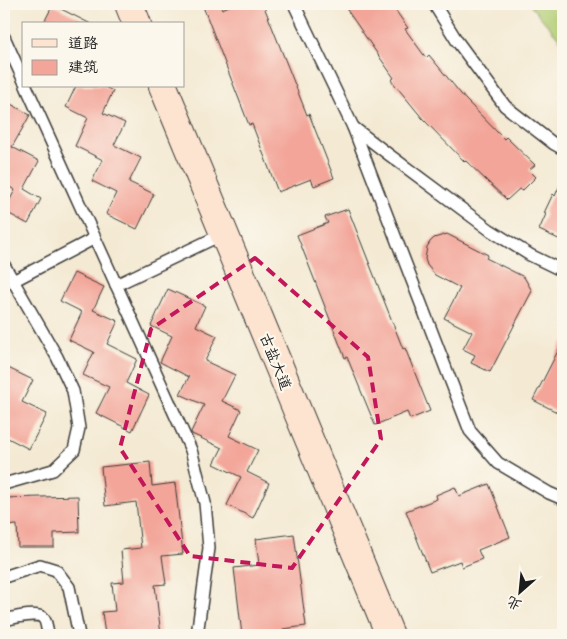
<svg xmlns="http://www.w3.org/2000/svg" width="567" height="639" font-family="'Playpen Sans','LXGW WenKai TC',sans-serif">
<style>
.green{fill:#b0cc72;stroke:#667447}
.building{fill:#f3a599}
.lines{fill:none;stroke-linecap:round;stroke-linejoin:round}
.lane-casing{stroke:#3c3b38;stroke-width:14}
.secondary-casing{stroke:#3c3b38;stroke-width:30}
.lane{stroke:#fff;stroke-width:11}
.secondary{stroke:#fde4d1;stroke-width:28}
.marked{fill:none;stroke:#c2185b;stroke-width:4;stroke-dasharray:10 6;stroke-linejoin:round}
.labels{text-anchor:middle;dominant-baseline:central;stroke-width:4.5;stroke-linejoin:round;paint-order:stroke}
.street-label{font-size:15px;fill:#1c1c1c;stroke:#fbf7ec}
</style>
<rect width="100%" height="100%" fill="#fbf7ec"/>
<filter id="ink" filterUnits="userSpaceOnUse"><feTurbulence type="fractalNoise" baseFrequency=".02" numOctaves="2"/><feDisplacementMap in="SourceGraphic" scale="10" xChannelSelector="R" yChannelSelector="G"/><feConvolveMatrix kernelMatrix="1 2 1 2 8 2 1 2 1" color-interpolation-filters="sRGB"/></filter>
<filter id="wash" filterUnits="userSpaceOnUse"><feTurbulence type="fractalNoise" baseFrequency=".0096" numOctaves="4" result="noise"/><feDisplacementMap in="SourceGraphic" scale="20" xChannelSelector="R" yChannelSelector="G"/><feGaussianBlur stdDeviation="1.12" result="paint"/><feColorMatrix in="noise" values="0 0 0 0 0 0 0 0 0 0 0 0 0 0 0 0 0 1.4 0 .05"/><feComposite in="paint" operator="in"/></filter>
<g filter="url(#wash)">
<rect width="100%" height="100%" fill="#f4ead4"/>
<polygon class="green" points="529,4 563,4 563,43 530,5"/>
<g id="blocks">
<g class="building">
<polygon points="202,4 220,4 222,9 234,4 263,4 307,115 309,114 334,178 314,186 311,179 278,192 252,124 249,125"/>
<polygon points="343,4 391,4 408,28 405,29 426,58 429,55 465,99 504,139 506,137 535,165 529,170 536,177 522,191 519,189 507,200 466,161 465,162 423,119 391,80 394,78"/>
<polygon points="53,5 91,24 43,24"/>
<polygon points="76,86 103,86 113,91 103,113 125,123 114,145 141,158 129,182 154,194 137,229 106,214 116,193 92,181 103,160 75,146 88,118 66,107"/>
<polygon points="4,100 30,115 12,147 39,161 24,189 41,199 28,224 4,211 15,190 4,184"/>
<polygon points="563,178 563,241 539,230 546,214 544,213 553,194 555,196"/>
<polygon points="348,209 403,349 405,348 430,411 410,419 407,412 375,425 347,357 345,358 297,235 328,223 325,217"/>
<polygon points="447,234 488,255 486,258 524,277 532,291 490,372 471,363 475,355 463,349 472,332 444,318 460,288 435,275 427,265 425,259 427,247 430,242 434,238"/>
<polygon points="74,273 104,287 93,310 118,321 107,344 137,359 126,383 149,395 132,431 96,413 109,387 83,375 94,352 69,340 82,312 60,301"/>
<polygon points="168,289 205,306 196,326 217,336 205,361 235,375 222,401 241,410 229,436 258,450 247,472 269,483 253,518 227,505 241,477 214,464 222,448 192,434 191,432 204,405 180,394 189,377 160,362 172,336 151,326"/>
<polygon points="563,341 563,415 533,400"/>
<polygon points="4,366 33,380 22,402 47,414 29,449 4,436"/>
<polygon points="150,462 152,486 175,483 183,554 162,556 166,584 155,585 161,635 105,635 102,612 115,611 112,583 124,582 121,550 141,548 136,502 105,506 101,467"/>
<polygon points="489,484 510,537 478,550 482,559 462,567 460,561 430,572 406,511 437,499 436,495 455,487 459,496"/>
<polygon points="78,496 79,532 54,533 54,547 18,547 17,525 4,526 4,498"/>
<polygon points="294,534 306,626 283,629 283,635 242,635 234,568 259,565 256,539"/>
</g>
</g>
</g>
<g filter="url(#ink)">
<use href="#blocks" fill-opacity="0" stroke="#3c3b38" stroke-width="1"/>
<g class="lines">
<defs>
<g id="lane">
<polyline points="294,4 353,127 470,431 498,463 549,493 563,499"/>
<polyline points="434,4 457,41 505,106 554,144 563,149"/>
<polyline points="4,37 24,81"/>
<polyline points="26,86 191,450 205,503 209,548 197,635"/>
<polyline points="353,127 388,154 490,230 530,255 563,271"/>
<polyline points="4,265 57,357 73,391 79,428 74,450 53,470 4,484"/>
<polyline points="13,281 95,238"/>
<polyline points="116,285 225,233"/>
<polyline points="4,577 40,565 56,570 69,587 79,635"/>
<path d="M4,620C13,618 39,611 44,619C47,623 47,630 48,635"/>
</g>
<g id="secondary">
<polyline points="129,4 137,24"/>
<polyline points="163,86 390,635"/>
</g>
</defs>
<use href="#lane" class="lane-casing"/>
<use href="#secondary" class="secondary-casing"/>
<use href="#lane" class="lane"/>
<use href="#secondary" class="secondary"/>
</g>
</g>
<path class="marked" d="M255,258L368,357L381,439L292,568L190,556L120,448L151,329Z"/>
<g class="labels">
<g class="street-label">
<text transform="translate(277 361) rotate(68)">古盐大道</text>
</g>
</g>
<rect width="567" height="639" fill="none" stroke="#fbf7ec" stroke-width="20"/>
<rect x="22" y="22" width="162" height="65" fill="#fbf7ec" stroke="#a29f99"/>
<rect x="32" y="39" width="25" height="8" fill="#fde4d1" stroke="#a29f99"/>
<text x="68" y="48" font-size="15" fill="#1c1c1c">道路</text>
<rect x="32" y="60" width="25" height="15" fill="#f3a599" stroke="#a29f99"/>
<text x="68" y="72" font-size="15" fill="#1c1c1c">建筑</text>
<g transform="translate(520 592) rotate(207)" stroke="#fbf7ec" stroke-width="4" paint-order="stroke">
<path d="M0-4L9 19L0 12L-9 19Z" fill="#1c1c1c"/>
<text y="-8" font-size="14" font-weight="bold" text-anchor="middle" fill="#1c1c1c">北</text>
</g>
</svg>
